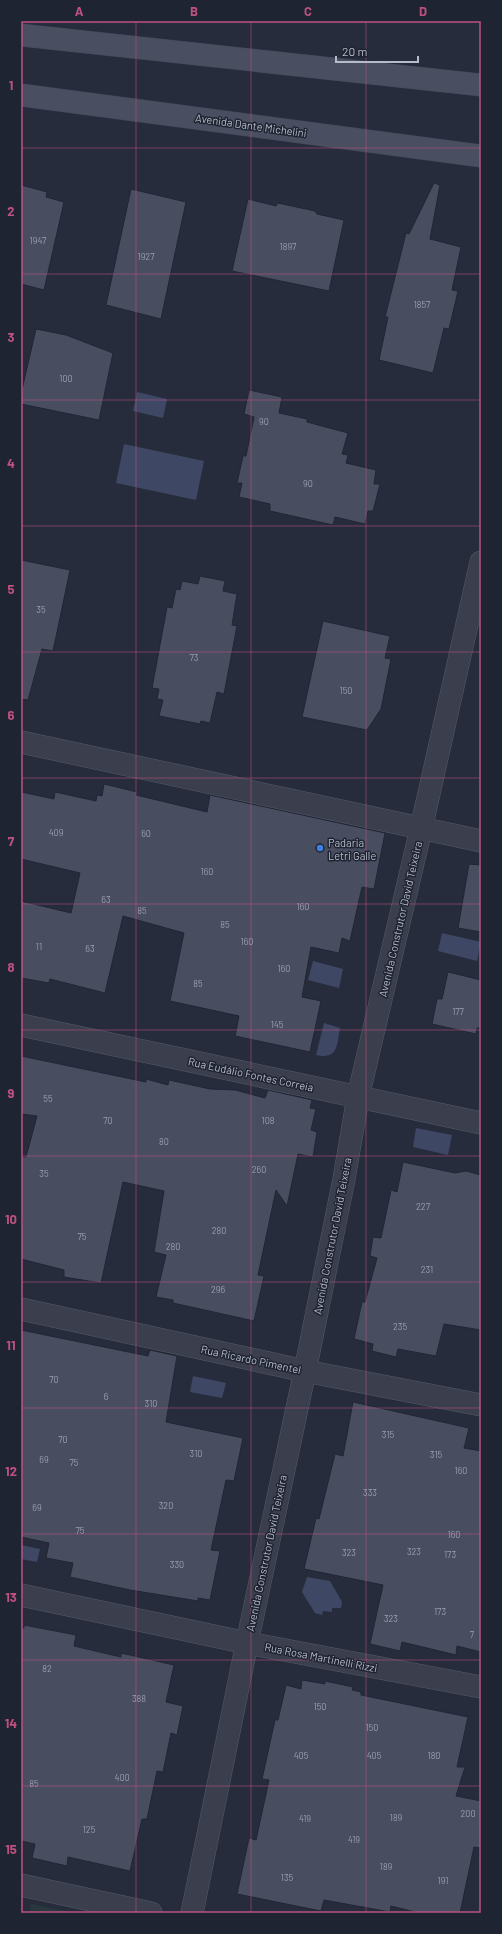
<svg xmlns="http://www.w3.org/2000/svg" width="502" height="1934" font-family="Barlow,sans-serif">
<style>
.green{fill:#29383e}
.water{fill:#3e4864}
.building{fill:#484e60;stroke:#212634}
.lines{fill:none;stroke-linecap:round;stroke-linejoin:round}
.minor-casing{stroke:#555a68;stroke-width:23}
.secondary-casing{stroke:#444856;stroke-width:23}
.minor{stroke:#3b3f4d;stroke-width:22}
.secondary{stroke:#494e60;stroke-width:22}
.grid{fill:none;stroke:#be5181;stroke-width:1;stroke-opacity:0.55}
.shop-dot{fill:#3f7fe0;stroke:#1f2432;stroke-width:1.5}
.labels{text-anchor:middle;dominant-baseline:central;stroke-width:3;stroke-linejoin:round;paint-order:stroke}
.number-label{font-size:9px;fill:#9b9fae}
.street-label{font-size:11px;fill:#b7bac8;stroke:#1f2432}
.poi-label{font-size:11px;fill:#b7bac8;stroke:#1f2432;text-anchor:start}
.neatline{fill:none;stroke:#be5181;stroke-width:1.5}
.grid-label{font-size:13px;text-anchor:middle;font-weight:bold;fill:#be5181}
</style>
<rect width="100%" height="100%" fill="#272c3d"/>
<polygon class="green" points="31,1904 75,1913 29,1913"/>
<g class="water">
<polygon points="137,392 167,399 163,418 133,411"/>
<polygon points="124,444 204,461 196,500 116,483"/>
<polygon points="442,933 481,942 477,961 438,951"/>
<polygon points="313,961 343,969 339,988 308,980"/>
<path d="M324,1023L340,1028C337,1045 338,1060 316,1055Z"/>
<polygon points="416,1128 452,1135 448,1155 413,1147"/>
<polygon points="193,1376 226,1383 222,1398 190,1392"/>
<polygon points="21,1545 40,1549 37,1562 21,1559"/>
<polygon points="307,1577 330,1581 342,1602 341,1608 332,1608 332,1612 323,1611 322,1615 315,1613 302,1592"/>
</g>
<g class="building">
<polygon points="434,183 440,185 430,239 461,247 452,290 458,291 449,329 444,328 433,373 379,360 388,317 385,317 406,233 409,234"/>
<polygon points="21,185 47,192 46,197 64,202 44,290 21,284"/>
<polygon points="131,189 186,202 161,319 106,305"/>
<polygon points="248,199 276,206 278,203 315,211 317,214 344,220 329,291 232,271"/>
<polygon points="36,329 66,335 113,353 99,420 21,404 21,394"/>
<polygon points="249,390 282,397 279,413 307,419 307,422 348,433 342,454 348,455 346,463 376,470 374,484 380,484 373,511 368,511 365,524 335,517 333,525 270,511 270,504 239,497 242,483 237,483 243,456 246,456 254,417 244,414"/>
<polygon points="21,560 70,570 53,651 42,649 28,700 21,699"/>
<polygon points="200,576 225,581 223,591 237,594 232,625 237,626 224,694 217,692 210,723 201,721 200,724 159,716 163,700 157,699 159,689 152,688 167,607 172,608 176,589 180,590 182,581 198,584"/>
<polygon points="323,621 390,636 385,658 391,659 381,709 367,730 302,717"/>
<polygon points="104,784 137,792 136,795 207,812 210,795 385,833 374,889 362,887 350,941 342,938 339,953 311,947 302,997 321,1001 310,1052 235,1036 239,1016 170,1001 184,933 123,916 105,993 50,979 49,983 21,978 21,901 71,913 80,873 21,859 21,792 54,799 55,792 96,801 97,795 102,796"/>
<polygon points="469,864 481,865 481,932 458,928"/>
<polygon points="448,972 481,980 481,1028 477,1028 476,1034 432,1024 437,999 442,999"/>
<polygon points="21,1056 146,1082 146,1079 168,1085 169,1080 210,1089 235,1090 265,1098 268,1090 312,1100 310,1108 316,1109 311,1130 317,1132 313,1157 298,1154 287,1206 276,1190 258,1275 264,1276 254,1321 173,1303 173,1300 156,1297 166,1255 154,1252 164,1191 123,1182 101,1283 64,1277 64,1270 21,1259 21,1156 26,1157 37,1116 21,1114"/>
<polygon points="403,1162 455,1173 466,1171 481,1175 481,1330 444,1324 436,1356 398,1349 396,1357 372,1351 373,1344 354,1339 362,1302 365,1302 377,1258 370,1256 373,1237 381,1238 391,1190 397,1192"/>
<polygon points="21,1330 148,1356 150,1350 177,1356 166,1422 243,1438 234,1481 226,1480 211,1550 220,1551 210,1600 198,1598 198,1601 130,1590 70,1577 73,1563 46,1558 49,1543 21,1537"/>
<polygon points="353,1402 469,1428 464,1448 481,1451 481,1652 457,1646 456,1655 402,1642 400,1651 370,1644 383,1585 304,1569 316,1518 319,1519 335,1454 343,1456"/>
<polygon points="24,1625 76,1635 74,1646 121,1657 121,1653 174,1665 166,1702 183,1706 177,1735 171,1733 163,1772 157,1771 147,1819 142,1819 130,1871 68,1857 67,1866 32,1858 35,1844 21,1841 21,1628 24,1628"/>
<polygon points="302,1680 325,1684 325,1681 353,1687 352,1690 361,1692 361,1695 468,1717 457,1767 465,1767 456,1796 481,1801 481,1848 474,1847 460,1913 419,1913 391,1906 390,1912 324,1900 321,1911 237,1894 249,1838 256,1840 269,1780 262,1779 275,1720 278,1720 286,1685 301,1689"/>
</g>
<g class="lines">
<defs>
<g id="minor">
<polyline points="21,742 481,841"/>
<polyline points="21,1025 481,1123"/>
<polyline points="21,1309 305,1371 481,1405"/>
<polyline points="21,1595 247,1643 481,1687"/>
<polyline points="21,1885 151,1913"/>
<polyline points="192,1913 247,1643 305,1371 344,1179 358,1097 421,829 481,562"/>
</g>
<g id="secondary">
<polyline points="21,35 481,85"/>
<polyline points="21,95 481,156"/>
</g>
</defs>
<use href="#minor" class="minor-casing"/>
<use href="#secondary" class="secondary-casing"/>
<use href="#minor" class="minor"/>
<use href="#secondary" class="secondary"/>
</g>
<path class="grid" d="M136,21V1913M251,21V1913M366,21V1913M21,148H481M21,274H481M21,400H481M21,526H481M21,652H481M21,778H481M21,904H481M21,1030H481M21,1156H481M21,1282H481M21,1408H481M21,1534H481M21,1660H481M21,1786H481"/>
<circle class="shop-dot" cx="320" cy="848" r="4"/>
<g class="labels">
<g class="number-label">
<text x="38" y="240">1947</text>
<text x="288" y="246">1897</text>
<text x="146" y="256">1927</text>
<text x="422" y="304">1857</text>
<text x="66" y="378">100</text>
<text x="264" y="421">90</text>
<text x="308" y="483">90</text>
<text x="41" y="609">35</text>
<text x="194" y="657">73</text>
<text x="346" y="690">150</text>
<text x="56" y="832">409</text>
<text x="146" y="833">60</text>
<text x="207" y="871">160</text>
<text x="106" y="899">63</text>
<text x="303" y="906">160</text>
<text x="142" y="910">85</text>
<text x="225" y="924">85</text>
<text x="247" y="941">160</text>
<text x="39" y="946">11</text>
<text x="90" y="948">63</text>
<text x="284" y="968">160</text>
<text x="198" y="983">85</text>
<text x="458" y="1011">177</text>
<text x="277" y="1024">145</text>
<text x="48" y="1098">55</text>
<text x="108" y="1120">70</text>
<text x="268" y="1120">108</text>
<text x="164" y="1141">80</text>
<text x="259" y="1169">260</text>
<text x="44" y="1173">35</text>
<text x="423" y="1206">227</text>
<text x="219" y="1230">280</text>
<text x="82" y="1236">75</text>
<text x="173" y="1246">280</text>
<text x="427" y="1269">231</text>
<text x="218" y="1289">296</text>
<text x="400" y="1326">235</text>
<text x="54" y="1379">70</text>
<text x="106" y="1396">6</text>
<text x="151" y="1403">310</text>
<text x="388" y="1434">315</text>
<text x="63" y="1439">70</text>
<text x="196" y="1453">310</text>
<text x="436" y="1454">315</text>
<text x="44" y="1459">69</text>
<text x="74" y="1462">75</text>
<text x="461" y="1470">160</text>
<text x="370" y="1492">333</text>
<text x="166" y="1505">320</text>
<text x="37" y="1507">69</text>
<text x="80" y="1530">75</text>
<text x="454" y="1534">160</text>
<text x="414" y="1551">323</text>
<text x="349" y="1552">323</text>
<text x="450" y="1554">173</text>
<text x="177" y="1564">330</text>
<text x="440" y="1611">173</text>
<text x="391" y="1618">323</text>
<text x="472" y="1634">7</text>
<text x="47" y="1668">82</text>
<text x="139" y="1698">388</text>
<text x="320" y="1706">150</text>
<text x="372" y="1727">150</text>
<text x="301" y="1755">405</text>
<text x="374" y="1755">405</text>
<text x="434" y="1755">180</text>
<text x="122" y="1777">400</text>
<text x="34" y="1783">85</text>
<text x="468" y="1813">200</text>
<text x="396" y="1817">189</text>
<text x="305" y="1818">419</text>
<text x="89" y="1829">125</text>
<text x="354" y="1839">419</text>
<text x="386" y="1866">189</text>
<text x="287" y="1877">135</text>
<text x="443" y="1880">191</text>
</g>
<g class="street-label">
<text transform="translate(251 125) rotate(8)">Avenida Dante Michelini</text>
<text transform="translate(400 919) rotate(-77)">Avenida Construtor David Teixeira</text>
<text transform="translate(251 1074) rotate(12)">Rua Eudálio Fontes Correia</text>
<text transform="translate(332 1236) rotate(-79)">Avenida Construtor David Teixeira</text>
<text transform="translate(251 1359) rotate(12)">Rua Ricardo Pimentel</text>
<text transform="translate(266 1553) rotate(-78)">Avenida Construtor David Teixeira</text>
<text transform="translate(321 1657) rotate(11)">Rua Rosa Martinelli Rizzi</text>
</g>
<g class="poi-label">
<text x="328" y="842">Padaria<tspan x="328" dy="13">Letri Galle</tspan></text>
</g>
</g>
<rect width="502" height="1934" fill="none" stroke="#1f2432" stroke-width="44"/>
<path d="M336 56v6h82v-6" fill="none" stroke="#b7bac8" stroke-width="2"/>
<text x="342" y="56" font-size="12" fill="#b7bac8" stroke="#1f2432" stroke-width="3" paint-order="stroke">20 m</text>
<rect x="22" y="22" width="458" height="1890" class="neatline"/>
<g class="grid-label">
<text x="79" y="16">A</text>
<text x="194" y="16">B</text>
<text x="308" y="16">C</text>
<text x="423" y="16">D</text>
<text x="11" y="90">1</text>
<text x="11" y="216">2</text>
<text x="11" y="342">3</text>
<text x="11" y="468">4</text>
<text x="11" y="594">5</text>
<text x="11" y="720">6</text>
<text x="11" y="846">7</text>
<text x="11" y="972">8</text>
<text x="11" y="1098">9</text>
<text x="11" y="1224">10</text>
<text x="11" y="1350">11</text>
<text x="11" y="1476">12</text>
<text x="11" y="1602">13</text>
<text x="11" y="1728">14</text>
<text x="11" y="1854">15</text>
</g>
</svg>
